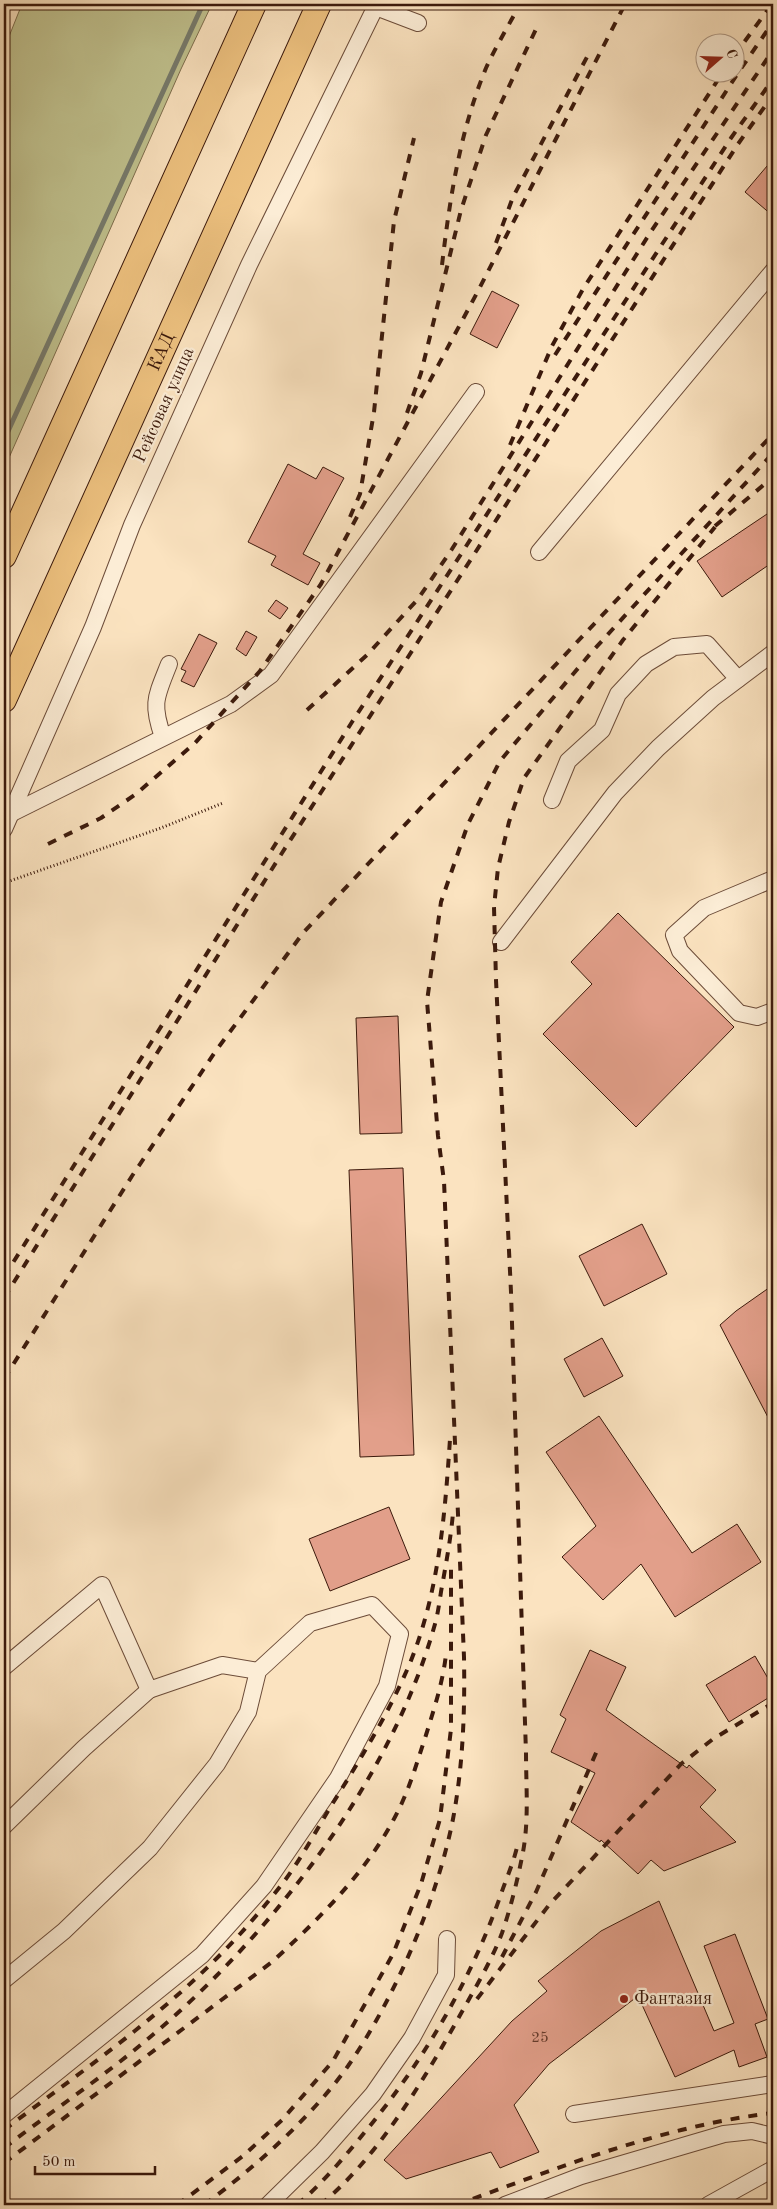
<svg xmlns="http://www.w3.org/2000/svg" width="777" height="2209" font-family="'Old Standard TT',serif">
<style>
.green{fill:#c1c390;stroke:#7e6e4e}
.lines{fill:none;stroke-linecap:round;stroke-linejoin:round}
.stream{stroke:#777c6e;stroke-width:5}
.building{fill:#e29f8a;stroke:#3c1a0c}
.minor-casing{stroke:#6c4c39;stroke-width:18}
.highway-casing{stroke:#3c1a0c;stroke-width:26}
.path{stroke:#3c1a0c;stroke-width:3;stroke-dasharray:1 2.5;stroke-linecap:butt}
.minor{stroke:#fcedd6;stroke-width:16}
.highway{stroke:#eec280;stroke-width:24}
.rail{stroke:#3c1a0c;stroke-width:4;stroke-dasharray:9 9;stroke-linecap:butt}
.poi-dot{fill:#8f2418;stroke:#fcedd6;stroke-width:2}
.labels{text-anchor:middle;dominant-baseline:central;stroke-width:4.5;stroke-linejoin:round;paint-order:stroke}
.number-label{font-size:15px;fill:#663b2c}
.street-label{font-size:18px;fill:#3c1a0c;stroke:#fcedd6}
.poi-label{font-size:18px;fill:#3c1a0c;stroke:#fcedd6;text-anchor:start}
</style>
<rect width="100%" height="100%" fill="#fbe3c0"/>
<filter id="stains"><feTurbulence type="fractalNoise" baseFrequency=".004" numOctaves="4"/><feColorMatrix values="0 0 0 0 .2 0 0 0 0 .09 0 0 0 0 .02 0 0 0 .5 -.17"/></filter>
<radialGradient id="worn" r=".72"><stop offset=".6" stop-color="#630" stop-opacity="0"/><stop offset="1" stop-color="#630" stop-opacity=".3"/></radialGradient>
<polygon class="green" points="22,4 212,4 181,69 4,469 4,49"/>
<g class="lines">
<polyline class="stream" points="4,440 203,4"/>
</g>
<g class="building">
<polygon points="773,159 773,216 745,192"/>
<polygon points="492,291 519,305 497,348 470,334"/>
<polygon points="288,464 316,479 323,467 344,478 303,554 320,563 308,585 271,565 276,556 248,542"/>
<polygon points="773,510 773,562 722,597 697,561"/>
<polygon points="276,600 288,608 280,619 268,611"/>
<polygon points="246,631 257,637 246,656 236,649"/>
<polygon points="199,634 217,643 194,687 181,681 186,671 181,669"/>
<polygon points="618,913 734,1027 636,1127 543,1034 592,984 571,962"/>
<polygon points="398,1016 402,1133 360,1134 356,1018"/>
<polygon points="403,1168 414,1455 360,1457 349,1170"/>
<polygon points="642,1224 667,1274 604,1306 579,1256"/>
<polygon points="773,1285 773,1427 720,1325 736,1311"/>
<polygon points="602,1338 623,1376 584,1397 564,1359"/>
<polygon points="599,1416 692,1553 737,1524 761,1562 675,1617 641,1564 603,1600 562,1557 596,1526 546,1452"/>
<polygon points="389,1507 410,1559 330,1591 309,1539"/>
<polygon points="590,1650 626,1667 606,1710 687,1768 689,1765 716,1790 700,1807 736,1842 664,1871 651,1860 638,1874 601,1840 600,1842 571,1822 595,1773 551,1752 566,1719 560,1715"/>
<polygon points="755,1656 773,1687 773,1695 729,1722 706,1685"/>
<polygon points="659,1901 714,2031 734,2023 704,1946 735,1934 768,2019 755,2024 767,2057 739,2067 734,2050 675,2077 638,1996 549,2064 514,2105 539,2152 500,2168 491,2152 406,2179 384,2160 512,2021 547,1991 538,1981 601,1931"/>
</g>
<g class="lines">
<defs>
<g id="minor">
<polyline points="376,7 418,23"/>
<polyline points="539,552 773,271"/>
<path d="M163,737C151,703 156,697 169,664"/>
<polyline points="552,800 568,761 602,730 618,694 646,664 674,647 707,644 738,679"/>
<polyline points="10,814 231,704 271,675 476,392"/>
<polyline points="4,829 93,627 132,525 249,265 377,4"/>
<polyline points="773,879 704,908 674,935 680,951 739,1013 757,1017 773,1011"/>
<polyline points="501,942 615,793 658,748 713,698 773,653"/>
<polyline points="4,1667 102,1585 149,1690 222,1665 258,1671"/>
<polyline points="4,1826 84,1748 149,1690"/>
<polyline points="4,1980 64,1931 150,1848 217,1764 248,1712 258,1671 310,1623 372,1605 400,1634 387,1686 338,1778 264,1886 202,1955 4,2115"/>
<polyline points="574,2114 773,2084"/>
<polyline points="268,2205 322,2152 373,2094 412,2038 446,1975 447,1939"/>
<polyline points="505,2205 581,2176 724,2134 752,2131 773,2136"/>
<polyline points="708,2205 773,2169"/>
</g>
<g id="highway">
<polyline points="4,556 254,4"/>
<path id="s1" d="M4,700L319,4"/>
</g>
</defs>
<use href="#minor" class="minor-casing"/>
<use href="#highway" class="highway-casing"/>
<g class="path">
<polyline points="4,18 9,4"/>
<polyline points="4,883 161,828 223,803"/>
</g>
<use href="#minor" class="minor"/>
<use href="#highway" class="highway"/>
<g class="rail">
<polyline points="734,56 772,4"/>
<polyline points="496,243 513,197 587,57"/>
<path d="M442,265C450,197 460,131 486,68C496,46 509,25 520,4"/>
<polyline points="555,355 738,73 773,22"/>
<polyline points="407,413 421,373 461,210 486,135 537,27"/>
<polyline points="510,445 552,346 583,289 723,72"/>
<polyline points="350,517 360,494 374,412 394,221 414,138"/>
<polyline points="715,526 773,477"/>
<polyline points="307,710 367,655 418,599 452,549 650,233 773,50"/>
<polyline points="48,844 101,818 136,794 195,743 260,671 321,584 478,291 625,4"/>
<polyline points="4,1277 352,722 731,138 773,79"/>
<polyline points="4,1298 282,853 738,144 773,95"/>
<polyline points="4,1379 132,1176 215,1052 303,933 773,434"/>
<polyline points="502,1957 536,1892 599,1746"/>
<polyline points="477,1999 549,1905 681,1764 713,1739 773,1703"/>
<path d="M4,2130C78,2074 155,2021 221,1954C243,1932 264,1907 283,1883C301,1859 316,1831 331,1806C360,1760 389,1713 410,1663C439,1592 445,1514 450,1439"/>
<path d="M4,2148C52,2111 103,2077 149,2038C271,1936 392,1779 435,1624C439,1610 440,1595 443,1581C447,1558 451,1536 453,1513"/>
<path d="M4,2163L272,1962C321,1917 371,1868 400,1807C411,1784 418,1759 426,1735C434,1709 443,1682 446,1654"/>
<polyline points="177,2205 243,2156 282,2120 333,2061 393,1954 421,1884 440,1819 451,1729 451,1564"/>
<path d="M204,2205C255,2167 311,2118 348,2066C395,1998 437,1900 453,1819C463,1766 465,1711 464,1657L444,1181L438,1136L427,1001L441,902L468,824L500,761L590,654L773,453"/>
<path d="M297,2205C324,2182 347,2154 369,2127C425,2058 470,1982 500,1897C506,1879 514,1862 518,1843"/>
<path d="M320,2205C376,2160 424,2080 459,2017C474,1990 491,1962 502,1933C511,1907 518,1878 523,1852C529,1820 526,1785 526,1753L511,1292L496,980L494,907L498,868L509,822L524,778L623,640L715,527"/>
<path d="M456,2205C560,2167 663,2126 773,2113"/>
</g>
</g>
<circle class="poi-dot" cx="624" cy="1999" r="5"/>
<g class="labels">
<g class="number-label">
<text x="540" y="2038">25</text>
</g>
<g class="street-label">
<text stroke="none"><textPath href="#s1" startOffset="382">КАД</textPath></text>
<text transform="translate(164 405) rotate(-66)">Рейсовая улица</text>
</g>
<g class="poi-label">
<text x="634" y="1999">Фантазия</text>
</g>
</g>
<rect width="777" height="2209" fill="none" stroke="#fbe3c0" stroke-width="20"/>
<rect x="5" y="5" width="767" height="2199" fill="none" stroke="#3c1a0c" stroke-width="2.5"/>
<rect x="10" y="10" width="757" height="2189" fill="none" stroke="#3c1a0c"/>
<g transform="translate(720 58) rotate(70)"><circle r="24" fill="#fcedd6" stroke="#af9985"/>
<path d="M0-4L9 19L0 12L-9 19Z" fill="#8f2418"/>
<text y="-8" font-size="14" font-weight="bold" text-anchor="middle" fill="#3c1a0c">С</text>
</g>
<path d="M35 2166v8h120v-8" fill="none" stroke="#3c1a0c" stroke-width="2.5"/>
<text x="42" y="2166" font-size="15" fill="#3c1a0c" stroke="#fcedd6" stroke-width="4" paint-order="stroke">50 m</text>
<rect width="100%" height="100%" filter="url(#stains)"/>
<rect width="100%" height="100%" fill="url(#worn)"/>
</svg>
